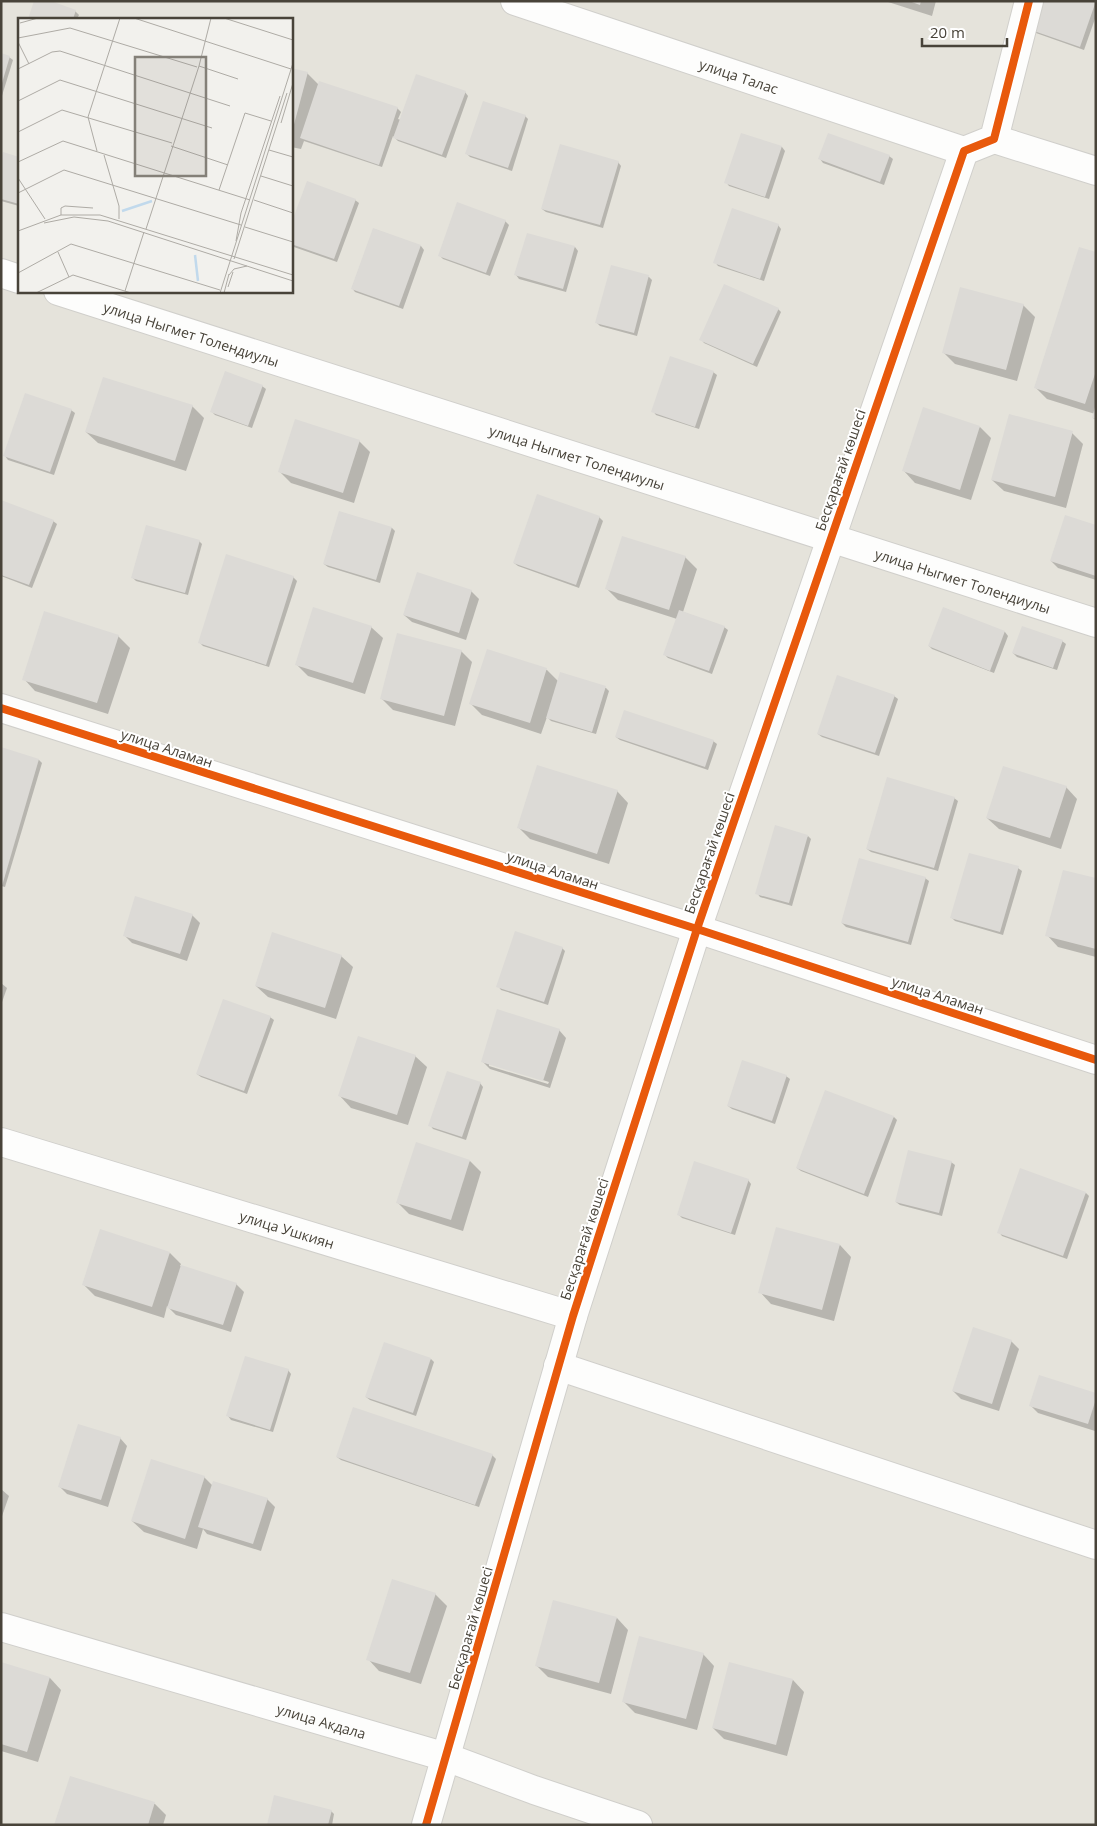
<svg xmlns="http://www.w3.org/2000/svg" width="1097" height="1826" font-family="'Open Sans',sans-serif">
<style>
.residential{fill:#e5e3db;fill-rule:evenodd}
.shadow{fill:#0003;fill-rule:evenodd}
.building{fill:#dcdad6}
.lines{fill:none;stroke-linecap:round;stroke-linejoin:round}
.minor-casing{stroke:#d0cfcb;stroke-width:30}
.minor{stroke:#fdfdfc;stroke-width:28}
.cycleway-casing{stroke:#fff;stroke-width:11}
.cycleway{stroke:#e8590c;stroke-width:8}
.labels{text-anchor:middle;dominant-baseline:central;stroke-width:4;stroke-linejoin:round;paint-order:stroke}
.street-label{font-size:14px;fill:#484339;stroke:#fff}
.inset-river{fill:none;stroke:#c1d9ec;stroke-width:2.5}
.inset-road{fill:none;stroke:#aeaba5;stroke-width:1}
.view{fill:#848078;fill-opacity:0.15;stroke:#848078;stroke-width:2.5}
.inset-edge{fill:none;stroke:#484339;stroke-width:2.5}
</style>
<rect width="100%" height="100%" fill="#f2f1ed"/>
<path class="residential" d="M1,1H1096V1825H1ZM19,19H291V291H19Z"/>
<g class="shadow">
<polygon points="885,1 936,1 932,16"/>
<polygon points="1096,1 1096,16 1084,50 1036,33 1032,30"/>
<polygon points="75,11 79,15 77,19 30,19"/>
<polygon points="1,54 9,57 13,60 1,99"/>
<polygon points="291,69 307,73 319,85 397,108 401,112 398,119 401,120 465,92 468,96 446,158 398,141 393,136 382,167 304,141 301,149 291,147"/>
<polygon points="525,116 528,119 512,171 470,157 467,154"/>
<polygon points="742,134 782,147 785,151 769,199 729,186 726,182"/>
<polygon points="889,156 893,159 884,185 823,163 820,159"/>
<polygon points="19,158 19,206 1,201 1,164"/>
<polygon points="618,162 621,166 603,228 546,212 542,209"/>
<polygon points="355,200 359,203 337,262 291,246 291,228"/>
<polygon points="505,221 509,225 490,276 443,259 439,255"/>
<polygon points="778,225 781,229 764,281 718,266 715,262"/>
<polygon points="374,229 421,246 424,250 403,309 355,292 352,288"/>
<polygon points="575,247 578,251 566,292 519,279 516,275"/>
<polygon points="1096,253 1096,420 1093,418 1095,414 1047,399 1035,387"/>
<polygon points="612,267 649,277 652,280 637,336 600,326 597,323"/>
<polygon points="1023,305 1035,317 1017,381 955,364 944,353"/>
<polygon points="778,309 781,312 757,367 704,343 701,339"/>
<polygon points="713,372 717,375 699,429 656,415 653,411"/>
<polygon points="262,386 266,389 252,428 215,415 211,411"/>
<polygon points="192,406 204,418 186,471 98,443 86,432"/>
<polygon points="71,410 75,413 54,475 8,460 5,456"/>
<polygon points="980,427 991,438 971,500 915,483 904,471"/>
<polygon points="1072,433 1083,444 1066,508 1004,491 992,480"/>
<polygon points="359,441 370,452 354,503 291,483 280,472"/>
<polygon points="1,501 53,521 57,524 32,588 1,576"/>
<polygon points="340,512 392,528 395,531 380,583 328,567 324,564"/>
<polygon points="599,517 603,521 579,588 518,566 514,563"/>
<polygon points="1096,526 1096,580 1058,568 1051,561"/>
<polygon points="199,541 202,544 188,595 136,581 132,577"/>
<polygon points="685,557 697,569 683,612 724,627 728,630 712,674 668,658 665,655 677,619 618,600 607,589"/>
<polygon points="293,577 297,581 269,667 203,646 200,643"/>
<polygon points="471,591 479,599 466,640 412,622 404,615"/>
<polygon points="944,608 1005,632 1008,636 994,673 932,649 929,646"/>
<polygon points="371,627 383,638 365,694 308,676 296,664"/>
<polygon points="118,636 130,648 108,714 35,691 24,679"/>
<polygon points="1062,641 1066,644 1057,670 1017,657 1013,653"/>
<polygon points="461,651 472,662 455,726 393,710 381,698"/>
<polygon points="488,651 547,670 559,682 561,674 606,688 609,691 596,734 551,721 547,717 541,734 482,715 471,704"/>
<polygon points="894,696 898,699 879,756 822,737 818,734"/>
<polygon points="616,737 713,741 717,744 708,770 620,740"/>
<polygon points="1,749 39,760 42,763 5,887 1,886"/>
<polygon points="1066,787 1077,799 1061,849 999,829 987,818"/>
<polygon points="617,791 628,803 609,864 530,839 519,828"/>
<polygon points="954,798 958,801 938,871 871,852 867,849"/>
<polygon points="808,836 811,839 792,906 760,897 757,893"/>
<polygon points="1018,868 1022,871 1003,935 955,921 952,918"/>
<polygon points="925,878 929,881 911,945 846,927 842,923"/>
<polygon points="1096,880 1096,957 1058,947 1047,935"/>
<polygon points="192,915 200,923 187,961 132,943 124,935"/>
<polygon points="562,948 565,951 548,1005 501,990 498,986"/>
<polygon points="341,956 353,967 336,1019 268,997 256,986"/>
<polygon points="1,983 7,988 1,1005"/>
<polygon points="270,1017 274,1020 247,1094 201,1077 197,1074"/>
<path d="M559,1030L566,1038L550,1088L490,1069L482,1061ZM489,1063L549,1082L548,1084L489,1066Z"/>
<polygon points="415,1056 427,1067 408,1125 351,1108 340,1096"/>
<polygon points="786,1076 790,1079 775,1124 732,1109 728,1106"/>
<polygon points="480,1083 483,1087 466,1140 433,1129 430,1125"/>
<polygon points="894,1117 897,1120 868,1197 801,1171 797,1168"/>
<polygon points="470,1161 481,1172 463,1231 409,1214 398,1203"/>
<polygon points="951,1162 955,1165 942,1216 900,1205 896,1202"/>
<polygon points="748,1180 751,1184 735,1235 682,1218 678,1214"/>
<polygon points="1086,1193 1089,1196 1067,1259 1002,1236 999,1232"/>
<polygon points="840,1245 851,1257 834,1321 771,1304 760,1292"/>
<polygon points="170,1253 181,1264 180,1266 236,1284 244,1292 231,1332 176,1315 167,1306 164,1318 95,1296 84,1285"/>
<polygon points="1011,1341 1019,1349 999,1411 961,1399 953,1391"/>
<polygon points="431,1359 434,1362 416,1416 370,1400 366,1397"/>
<polygon points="288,1370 291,1374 273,1432 231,1420 228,1416"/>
<polygon points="1096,1394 1095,1431 1038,1413 1030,1405"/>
<polygon points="120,1438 127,1446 108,1507 67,1494 59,1486"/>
<polygon points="492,1455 496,1459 479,1507 341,1460 337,1457"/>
<polygon points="204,1477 213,1486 267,1499 275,1507 261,1551 207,1534 203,1529 197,1549 144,1532 132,1521"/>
<polygon points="1,1489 9,1496 1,1519"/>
<polygon points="435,1594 447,1606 421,1684 379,1671 368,1659"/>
<polygon points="617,1618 628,1630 611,1694 548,1677 537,1666"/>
<polygon points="703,1654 714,1666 697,1730 635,1713 623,1701"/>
<polygon points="1,1663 50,1678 61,1690 38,1762 1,1751"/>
<polygon points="793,1680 804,1692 787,1756 724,1739 713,1728"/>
<polygon points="71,1777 155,1804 166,1815 163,1825 56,1825"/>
<polygon points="331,1811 334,1814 332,1825 268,1825"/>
</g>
<g class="building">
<polygon points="34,1 51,1 76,10 73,19 28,19"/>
<polygon points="909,1 921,1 920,5"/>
<polygon points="1041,1 1096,1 1080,47 1031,30"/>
<polygon points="1,53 10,56 2,83 1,83"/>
<polygon points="291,68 308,72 292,132 291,132"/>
<polygon points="416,74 466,91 442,155 393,138"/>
<polygon points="319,81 398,107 379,165 300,138"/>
<polygon points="483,101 526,115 508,168 465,154"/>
<polygon points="741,133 782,146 765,197 724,183"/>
<polygon points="828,133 890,155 880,182 818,159"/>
<polygon points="560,144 619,161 600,225 541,209"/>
<polygon points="3,152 19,157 19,204 1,199 1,159"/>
<polygon points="307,181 356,199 334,259 291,244 291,224"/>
<polygon points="457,202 506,220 486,273 438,256"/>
<polygon points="732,208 779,224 760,279 713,263"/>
<polygon points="373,228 421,245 399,306 351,289"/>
<polygon points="527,233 575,246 563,289 514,275"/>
<polygon points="1079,247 1096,252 1096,371 1085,404 1034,388"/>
<polygon points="611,265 649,275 634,333 595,323"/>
<polygon points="724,284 779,308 753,364 699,340"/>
<polygon points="960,287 1024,304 1006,370 942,353"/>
<polygon points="670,356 714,371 695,427 651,412"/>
<polygon points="225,371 263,385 248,426 210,412"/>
<polygon points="103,377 193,405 175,461 85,432"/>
<polygon points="25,393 72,409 50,472 3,456"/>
<polygon points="923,407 980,426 960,490 902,471"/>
<polygon points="1095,407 1096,407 1096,419 1092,418"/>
<polygon points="1009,414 1073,431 1055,497 991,480"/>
<polygon points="295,419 360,440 343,493 278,472"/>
<polygon points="537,494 600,516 576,585 513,563"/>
<polygon points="1,500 54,520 29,585 1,575"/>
<polygon points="339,511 392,527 376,580 323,564"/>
<polygon points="1065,515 1096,525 1096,576 1050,561"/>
<polygon points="146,525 200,540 185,593 131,578"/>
<polygon points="622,536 686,556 669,610 605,589"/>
<polygon points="226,554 294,576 266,665 198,643"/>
<polygon points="417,572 472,590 459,633 403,615"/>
<polygon points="313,607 372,626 353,683 295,665"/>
<polygon points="943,607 1005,631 990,671 928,646"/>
<polygon points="679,610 725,626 709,671 663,655"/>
<polygon points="44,611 119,635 97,703 22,680"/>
<polygon points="1022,626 1063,640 1053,668 1012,653"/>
<polygon points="397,633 462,650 444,716 380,699"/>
<polygon points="487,649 547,668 530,723 469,704"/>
<polygon points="560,672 606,686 592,732 546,718"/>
<polygon points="837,675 895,695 875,753 817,734"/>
<polygon points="624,710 714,740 705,767 615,737"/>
<polygon points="1,747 39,759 2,886 1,886"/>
<polygon points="537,765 618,790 597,854 517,828"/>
<polygon points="1003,766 1067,786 1050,838 986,818"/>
<polygon points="887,777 955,797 934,868 866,849"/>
<polygon points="775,825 808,835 789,903 755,894"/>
<polygon points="969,853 1019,866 1000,932 950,918"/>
<polygon points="859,858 926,877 908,942 841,923"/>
<polygon points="1063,870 1096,878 1096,949 1045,936"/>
<polygon points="135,896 193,914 180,954 123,936"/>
<polygon points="515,931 563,947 544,1002 496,987"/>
<polygon points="272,932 342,955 325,1008 255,986"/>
<polygon points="223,999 271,1016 244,1091 196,1074"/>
<polygon points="497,1009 560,1029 543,1081 481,1062"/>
<polygon points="358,1036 416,1055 397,1115 338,1096"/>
<polygon points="742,1060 787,1075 772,1121 727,1106"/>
<polygon points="447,1071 481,1082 462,1137 428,1126"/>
<polygon points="825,1090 894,1116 864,1194 796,1168"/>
<polygon points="416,1142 470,1160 451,1220 396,1203"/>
<polygon points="908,1150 952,1161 939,1213 895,1202"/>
<polygon points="694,1161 749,1179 731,1233 677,1215"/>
<polygon points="1020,1168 1086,1192 1063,1256 997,1233"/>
<polygon points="776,1227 840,1244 822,1310 758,1293"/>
<polygon points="100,1229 170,1252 152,1307 82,1285"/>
<polygon points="181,1265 237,1283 223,1325 167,1308"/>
<polygon points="973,1327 1012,1340 992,1404 952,1391"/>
<polygon points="384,1342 431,1358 413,1413 365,1397"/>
<polygon points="245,1356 289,1369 270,1430 226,1416"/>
<polygon points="1039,1375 1096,1393 1096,1399 1088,1424 1029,1406"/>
<polygon points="353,1407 493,1454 475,1505 336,1457"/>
<polygon points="78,1424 121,1437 101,1500 58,1487"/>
<polygon points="151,1459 205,1476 185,1539 131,1521"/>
<polygon points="213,1481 268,1498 253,1544 198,1527"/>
<polygon points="392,1579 436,1593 410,1673 366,1660"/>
<polygon points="553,1600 617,1617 599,1683 535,1666"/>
<polygon points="639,1636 704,1653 686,1719 622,1702"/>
<polygon points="1,1662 50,1677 27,1752 1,1744"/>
<polygon points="729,1662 793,1679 776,1745 712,1728"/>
<polygon points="70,1776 155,1802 148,1825 54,1825"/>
<polygon points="274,1795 332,1810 328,1825 267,1825"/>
</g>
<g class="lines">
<defs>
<g id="minor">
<path id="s1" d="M515,1L964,151"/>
<polyline points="994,139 1096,171"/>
<polyline points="1,273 19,279"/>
<path id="s2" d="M58,291L1096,623"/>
<polyline points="1,708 697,929 1096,1060"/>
<path id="s3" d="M1,1142L573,1316"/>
<polyline points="558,1366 1096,1545"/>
<path id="s4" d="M1,1627L446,1757L534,1790L638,1825"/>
<polyline points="426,1825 573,1316 697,929 964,151 994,139 1029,1"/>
</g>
</defs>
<use href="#minor" class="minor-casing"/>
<use href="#minor" class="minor"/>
<defs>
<g id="cycleway">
<polyline points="1,708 697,929 1096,1060"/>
<polyline points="426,1825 573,1316 697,929 964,151 994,139 1029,1"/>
</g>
</defs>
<use href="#cycleway" class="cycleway-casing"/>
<use href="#cycleway" class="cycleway"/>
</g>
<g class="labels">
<g class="street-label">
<text stroke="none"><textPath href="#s1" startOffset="236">улица Талас</textPath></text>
<text stroke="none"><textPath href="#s2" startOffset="140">улица Ныгмет Толендиулы</textPath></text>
<text stroke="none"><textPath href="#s2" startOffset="545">улица Ныгмет Толендиулы</textPath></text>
<text transform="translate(840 470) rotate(-71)">Бесқарағай көшесі</text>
<text stroke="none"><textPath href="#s2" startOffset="950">улица Ныгмет Толендиулы</textPath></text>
<text transform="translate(167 748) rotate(18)">улица Аламан</text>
<text transform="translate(709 853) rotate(-71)">Бесқарағай көшесі</text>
<text transform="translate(553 870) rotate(18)">улица Аламан</text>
<text transform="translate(938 995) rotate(18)">улица Аламан</text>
<text stroke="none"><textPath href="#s3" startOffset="299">улица Ушкиян</textPath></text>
<text transform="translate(584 1239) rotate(-72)">Бесқарағай көшесі</text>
<text transform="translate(470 1628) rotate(-74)">Бесқарағай көшесі</text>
<text stroke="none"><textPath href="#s4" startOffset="334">улица Акдала</textPath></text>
</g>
</g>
<g transform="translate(18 18)">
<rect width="275" height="275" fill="#f2f1ed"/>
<path class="inset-river" d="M104,193L134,183M177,237L180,263"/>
<path class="inset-road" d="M116,0L273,51M206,0L275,22M2,5L20,0M0,20L52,10L179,49M0,24L11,46M181,48L220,61M0,51L34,34L42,33L212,88M0,83L42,62L194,110M263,105L275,65M0,114L44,92L154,125M153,128L210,147M251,132L275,139M79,133L70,99L102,0M86,137L101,188V201M0,144L45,123L232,182M243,158L275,168M0,160L27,201M201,172L227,95L253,103M0,175L46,152L223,207M236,182L275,195M43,197V190L47,188L75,190M26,205L56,199L90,203L275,263M227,209L275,224M128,211L181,48L193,0M0,213L43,197H82L275,257M218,223L223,195L262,78M40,234L51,259M216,241L269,75M0,255L53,226L202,272M211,257L216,251L229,248M210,269L215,254M107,273L126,214M18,275L55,257L113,275M202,275L275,45M206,275L211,256"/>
<path class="view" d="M117,39H188V158H117Z"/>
<rect width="275" height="275" class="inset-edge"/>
</g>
<rect width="1097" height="1826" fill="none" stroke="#484339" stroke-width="5"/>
<path d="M922 38v8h85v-8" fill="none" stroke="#484339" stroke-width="2.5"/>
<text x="930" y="38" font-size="15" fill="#484339" stroke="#ffffff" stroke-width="4" paint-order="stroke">20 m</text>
</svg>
